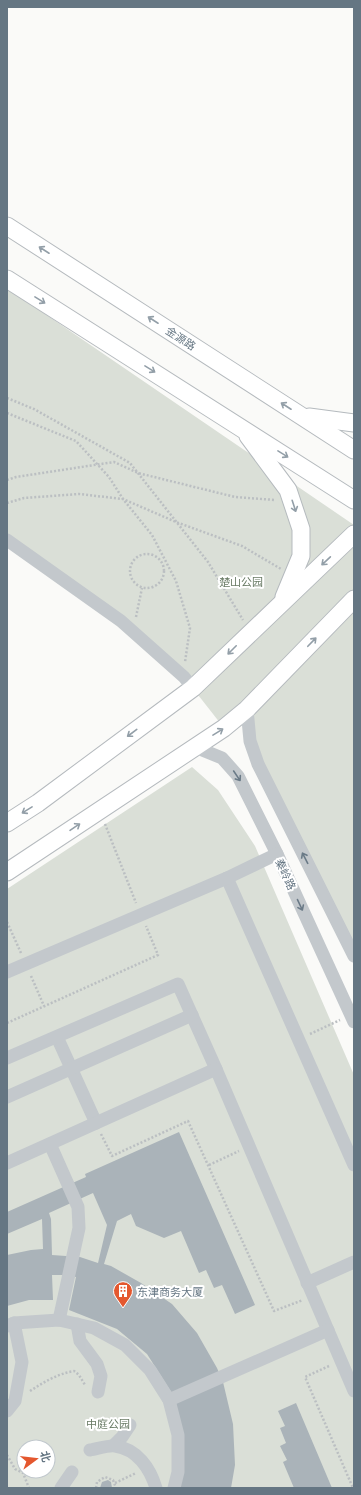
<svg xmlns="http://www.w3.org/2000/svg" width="361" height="1495" font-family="'Open Sans','Noto Sans SC',sans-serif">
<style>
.green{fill:#dadfd7;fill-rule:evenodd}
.building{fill:#aab3b9;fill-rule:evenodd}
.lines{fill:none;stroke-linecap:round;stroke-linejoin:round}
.major-casing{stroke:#b5babe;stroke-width:19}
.path{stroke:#bbbfc2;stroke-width:2.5;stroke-dasharray:2 2;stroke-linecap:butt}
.minor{stroke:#c3c8cc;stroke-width:13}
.major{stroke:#fff;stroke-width:17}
.oneway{stroke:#939fa8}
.oneway2{stroke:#6a7a87}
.labels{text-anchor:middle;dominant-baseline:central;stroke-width:4;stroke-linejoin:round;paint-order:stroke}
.street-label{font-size:11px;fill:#657683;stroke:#fff}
.park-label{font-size:11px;fill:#687a64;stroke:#fff}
.poi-label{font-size:11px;fill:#657683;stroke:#fff;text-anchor:start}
</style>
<rect width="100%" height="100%" fill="#fafaf8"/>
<g class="green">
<polygon points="7,288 354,525 354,956 258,764 247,709 224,728 184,677 7,540"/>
<path d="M192,767L218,790L255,846L354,1075V1488H7V889ZM24,1447H48V1471H24Z"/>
</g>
<g class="building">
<path d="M179,1132L255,1305L235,1314L222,1285L214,1288L206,1270L199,1273L181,1231L164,1238L136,1226L131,1214L117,1221L104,1264L111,1266L141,1283L172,1304L197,1333L217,1368L223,1382L233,1424L235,1465L231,1488H179L173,1395L147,1354L117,1329L69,1310L76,1277L65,1275H52L53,1300H29L7,1306V1255L31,1250L43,1249L42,1219L7,1234V1212L86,1177L85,1174ZM93,1193L107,1225L98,1263L80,1257L52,1255L51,1219L49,1213Z"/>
<polygon points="296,1403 332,1488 294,1488 283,1462 287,1460 280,1446 286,1443 280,1428 285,1426 278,1411"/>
<polygon points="108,1480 111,1482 112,1488 100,1488 102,1482"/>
</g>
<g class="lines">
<defs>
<g id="major">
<polyline points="7,226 354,450"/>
<polyline points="7,279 354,500"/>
<polyline points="309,417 354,423"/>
<polyline points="248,436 288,490 301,529 301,556 284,597"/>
<polyline points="7,823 38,803 193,688 354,534"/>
<polyline points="7,872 224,728 247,709 354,599"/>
</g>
</defs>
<use href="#major" class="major-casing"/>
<g class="path">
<polyline points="7,398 34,409 130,463 208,562 243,620"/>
<polyline points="7,413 76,441 109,477 123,499 152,535 176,581 190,628 185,662"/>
<polyline points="7,480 16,477 114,462 138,473 235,497 275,500"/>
<polyline points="7,503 24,498 79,494 123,499 176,522 242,546 281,569"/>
<circle cx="147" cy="571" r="17"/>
<polyline points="136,617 142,588"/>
<polyline points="105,824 136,903"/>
<polyline points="7,922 21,953"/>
<polyline points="31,976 44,1006"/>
<polyline points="7,1023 158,955 146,926"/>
<polyline points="310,1034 340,1020"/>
<polyline points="101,1134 112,1156 188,1121 274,1311 303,1300"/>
<polyline points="209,1165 239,1151"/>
<polyline points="329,1366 305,1377 353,1488"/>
<path d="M30,1391C44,1382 57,1374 74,1371L79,1375L85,1385"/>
<polyline points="7,1455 15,1469 23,1473 29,1488"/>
<polyline points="115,1483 136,1473"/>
<polyline points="96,1488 97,1482 105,1477 113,1480 116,1488"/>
</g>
<g class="minor">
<polyline points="7,540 121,621 184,677 193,688"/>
<polyline points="247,709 250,741 258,764 354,956"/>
<polyline points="195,747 222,758 238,776 277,854 354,1022"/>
<polyline points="227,878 354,1165"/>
<polyline points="7,972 227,878 277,854"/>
<polyline points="57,1037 96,1123"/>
<polyline points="7,1058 178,984 216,1069"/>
<polyline points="7,1097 192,1015"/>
<polyline points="50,1144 78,1207 79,1228 59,1320"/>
<polyline points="7,1163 216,1069 354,1391"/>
<polyline points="307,1283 354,1262"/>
<polyline points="77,1324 80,1341 97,1364 101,1376 98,1392"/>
<polyline points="7,1326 14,1323 59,1320 94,1328 125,1345 150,1370 169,1400 178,1435 178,1472 174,1488"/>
<polyline points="169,1400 328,1330"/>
<polyline points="7,1411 15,1401 22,1362 14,1323"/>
<polyline points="114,1445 122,1437 130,1425"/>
<path d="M90,1450C97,1449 108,1445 115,1446C137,1449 150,1468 156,1488"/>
<polyline points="61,1488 72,1472"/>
</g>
<use href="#major" class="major"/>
</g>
<defs><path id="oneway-shaft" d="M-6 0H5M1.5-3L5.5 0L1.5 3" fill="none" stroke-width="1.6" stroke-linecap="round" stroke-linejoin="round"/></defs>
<g class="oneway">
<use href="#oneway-shaft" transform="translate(44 250) rotate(-147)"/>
<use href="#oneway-shaft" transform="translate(40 300) rotate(32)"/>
<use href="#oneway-shaft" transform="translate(153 320) rotate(-147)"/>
<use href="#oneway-shaft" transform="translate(150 369) rotate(32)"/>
<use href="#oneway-shaft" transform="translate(286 406) rotate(-147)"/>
<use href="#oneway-shaft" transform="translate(283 454) rotate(32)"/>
<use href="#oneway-shaft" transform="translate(294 506) rotate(72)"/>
<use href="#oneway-shaft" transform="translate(326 561) rotate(137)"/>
<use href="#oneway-shaft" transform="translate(312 642) rotate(-46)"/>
<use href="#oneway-shaft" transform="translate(232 650) rotate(135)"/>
<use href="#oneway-shaft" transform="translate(218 732) rotate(-32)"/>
<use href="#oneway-shaft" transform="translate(132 733) rotate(143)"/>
<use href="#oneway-shaft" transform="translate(27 810) rotate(148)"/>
<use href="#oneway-shaft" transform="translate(75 827) rotate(-34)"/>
</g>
<g class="oneway2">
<use href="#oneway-shaft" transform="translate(237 776) rotate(56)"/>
<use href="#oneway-shaft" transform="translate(305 858) rotate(-117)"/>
<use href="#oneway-shaft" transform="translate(300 905) rotate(65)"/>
</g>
<defs>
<symbol id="building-pin" viewBox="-11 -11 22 30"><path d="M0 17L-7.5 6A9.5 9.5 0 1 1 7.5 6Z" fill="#e4572e" stroke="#fff"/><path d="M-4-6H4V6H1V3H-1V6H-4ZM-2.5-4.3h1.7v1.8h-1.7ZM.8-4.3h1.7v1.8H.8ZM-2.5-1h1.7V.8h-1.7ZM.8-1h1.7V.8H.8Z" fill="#fff"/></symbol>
</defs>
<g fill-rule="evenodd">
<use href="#building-pin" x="112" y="1280" width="22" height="30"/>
</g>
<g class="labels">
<g class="street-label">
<text transform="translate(181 338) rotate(33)">金源路</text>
<text transform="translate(286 874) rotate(65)">秦岭路</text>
</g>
<g class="park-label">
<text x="241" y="581">楚山公园</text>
<text x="108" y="1423">中庭公园</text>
</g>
<g class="poi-label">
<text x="137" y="1291">东津商务大厦</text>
</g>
</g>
<rect width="361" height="1495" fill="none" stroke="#657683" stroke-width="16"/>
<g transform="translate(36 1459) rotate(75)"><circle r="19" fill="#ffffff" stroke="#c1c8cd"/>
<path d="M0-3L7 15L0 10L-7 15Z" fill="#e4572e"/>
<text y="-6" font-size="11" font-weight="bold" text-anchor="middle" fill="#657683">北</text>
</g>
</svg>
